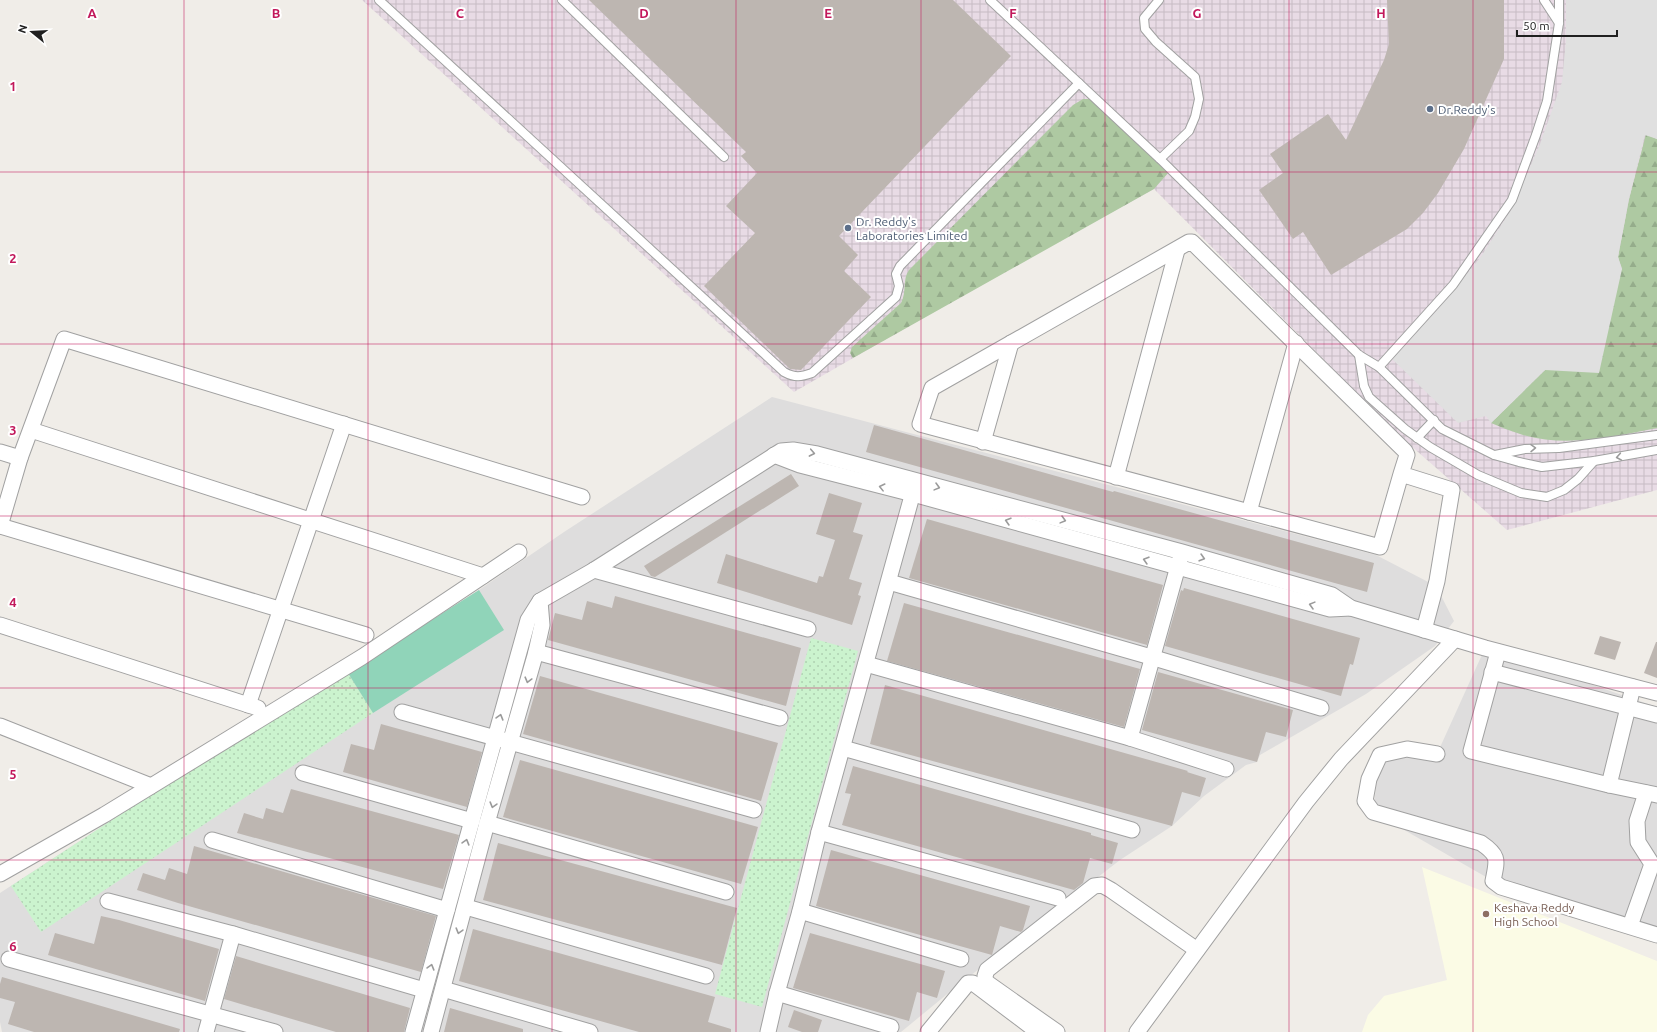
<svg xmlns="http://www.w3.org/2000/svg" width="1657" height="1032" font-family="Ubuntu,sans-serif">
<style>
.residential{fill:#dedddd}
.industrial{fill:url(#industrial-grid)}
.education{fill:#fbfbe5}
.forest{fill:url(#forest-firs)}
.park{fill:url(#park-dots)}
.pitch{fill:#90d4b9}
.parking{fill:#e0e0e0}
.building{fill:#bdb6b1}
.lines{fill:none;stroke-linecap:round;stroke-linejoin:round}
.service-casing{stroke:#a1a1a1;stroke-width:10}
.minor-casing{stroke:#a1a1a1;stroke-width:17}
.service{stroke:#fff;stroke-width:8}
.minor{stroke:#fff;stroke-width:15}
.oneway{stroke:#9b9b9b}
.grid{fill:none;stroke:#c2185b;stroke-width:1;stroke-opacity:0.55}
.service-dot{fill:#5c6f8a;stroke:#fff;stroke-width:1.5}
.education-dot{fill:#8d6e63;stroke:#fff;stroke-width:1.5}
.labels{text-anchor:middle;dominant-baseline:central;stroke-width:4;stroke-linejoin:round;paint-order:stroke}
.service-label{font-size:12px;fill:#4e5e75;stroke:#fff;text-anchor:start}
.education-label{font-size:12px;fill:#785e54;stroke:#fff;text-anchor:start}
.grid-label{font-size:13px;text-anchor:middle;font-weight:bold;fill:#c2185b;stroke:#fff;stroke-width:4;stroke-linejoin:round;paint-order:stroke}
</style>
<defs>
<pattern id="industrial-grid" width="8" height="8" patternUnits="userSpaceOnUse"><rect width="8" height="8" fill="#e8dbe5"/><path d="M0 4h8M4 0v8" fill="none" stroke="#c7bcc4"/></pattern>
<pattern id="forest-firs" width="22" height="20" patternUnits="userSpaceOnUse"><rect width="22" height="20" fill="#aec9a2"/><path d="M5 1l3.5 6h-7zM16 11l3.5 6h-7z" fill="#95ac8b"/></pattern>
<pattern id="park-dots" width="8" height="8" patternUnits="userSpaceOnUse"><rect width="8" height="8" fill="#cbf3ce"/><path d="M2 2h.1M6 6h.1" fill="none" stroke="#aed0b1" stroke-width="1.8" stroke-linecap="round"/></pattern>
</defs>
<rect width="100%" height="100%" fill="#f0ede8"/>
<g class="residential">
<polygon points="772,397 1376,555 1436,586 1454,621 1435,646 1366,694 1260,755 1257,762 1246,765 1204,796 1172,826 1120,860 957,986 901,1032 2,1032 0,1022 0,893 164,786 348,673 479,590 564,532"/>
<polygon points="1485,648 1657,707 1657,932 1493,881 1373,812 1380,755 1437,754"/>
</g>
<polygon class="industrial" points="362,0 1657,0 1657,490 1507,530 1402,438 1154,189 1010,268 794,392"/>
<polygon class="education" points="1422,867 1657,961 1657,1032 1362,1032 1368,1015 1384,996 1447,980"/>
<g class="forest">
<path d="M1083,99H1089L1093,101L1169,172L1154,189L853,358L850,353L852,347L901,303C907,292 902,280 909,270L1073,105Z"/>
<path d="M1646,134L1657,139V428C1612,437 1565,448 1520,434C1510,431 1501,427 1491,423L1545,370L1622,269L1618,257L1629,199Z"/>
</g>
<g class="park">
<polygon points="811,638 858,651 762,1007 715,994"/>
<polygon points="348,673 373,713 41,932 11,886 164,786"/>
</g>
<polygon class="pitch" points="479,590 504,630 373,713 348,673"/>
<polygon class="parking" points="1566,0 1657,0 1657,139 1645,135 1629,199 1618,257 1622,269 1599,373 1545,370 1491,423 1486,416 1458,423 1392,359 1437,310 1480,258 1511,210 1540,144 1562,82 1566,40"/>
<g class="building">
<polygon points="589,0 953,0 1011,56 839,236 858,255 844,271 871,297 801,370 790,369 704,286 755,233 726,206 757,173 741,156 746,152"/>
<polygon points="1387,0 1504,0 1504,59 1464,149 1438,193 1423,213 1407,229 1331,275 1303,232 1293,239 1259,190 1283,173 1270,154 1328,114 1346,140 1384,60 1389,44"/>
<polygon points="874,425 1113,492 1114,491 1374,563 1367,592 866,452"/>
<polygon points="791,474 799,486 655,577 651,576 644,566"/>
<polygon points="829,493 862,503 853,532 863,535 849,579 862,583 858,595 861,596 852,625 717,583 726,554 817,583 819,576 823,577 835,540 816,534"/>
<polygon points="927,519 1163,585 1147,645 909,578"/>
<polygon points="1184,588 1360,638 1353,665 1350,664 1341,696 1165,646 1181,590 1183,591"/>
<polygon points="615,596 801,648 786,706 548,640 555,613 582,620 587,601 612,608"/>
<polygon points="904,603 1140,669 1124,727 887,661"/>
<polygon points="1600,636 1621,642 1615,660 1594,654"/>
<polygon points="1656,642 1657,642 1657,678 1644,673"/>
<polygon points="1158,672 1293,710 1286,737 1266,732 1257,762 1142,730"/>
<polygon points="540,676 778,743 761,801 523,734"/>
<polygon points="885,685 1188,771 1187,772 1206,778 1200,797 1182,792 1172,826 870,744"/>
<polygon points="381,724 482,752 467,807 343,772 351,744 374,750"/>
<polygon points="520,760 758,827 741,884 503,817"/>
<polygon points="853,766 1091,833 1091,835 1118,843 1112,864 1090,858 1083,883 1074,890 842,825 851,794 845,793"/>
<polygon points="291,789 459,835 443,889 237,833 244,813 263,819 266,808 283,813"/>
<polygon points="498,843 737,908 722,965 483,900"/>
<polygon points="194,846 436,916 421,972 178,903 137,890 143,873 165,880 169,868 187,874"/>
<polygon points="831,850 1030,906 1023,930 1021,932 1000,926 992,955 816,906"/>
<polygon points="101,916 119,920 219,949 205,1001 48,955 55,933 94,944"/>
<polygon points="473,929 715,997 708,1022 731,1029 731,1032 639,1032 459,981"/>
<polygon points="810,933 945,971 937,998 917,992 909,1021 793,988"/>
<polygon points="236,956 410,1008 404,1032 336,1032 224,999"/>
<polygon points="2,977 180,1029 179,1032 34,1032 8,1024 15,1002 0,998 0,984"/>
<polygon points="450,1008 523,1029 523,1032 444,1032"/>
<polygon points="794,1010 822,1020 818,1032 802,1032 788,1027"/>
</g>
<g class="lines">
<defs>
<g id="service">
<path d="M379,0L784,372C795,378 801,377 812,373L896,297L899,286L896,274L900,266L1079,83"/>
<polyline points="562,0 724,157"/>
<polyline points="990,0 1160,159 1359,355 1379,367 1442,429 1494,455 1519,462 1542,467 1594,461 1657,450"/>
<polyline points="1159,0 1144,18 1145,29 1156,42 1195,77 1199,99 1195,117 1189,131 1160,159"/>
<polyline points="1544,0 1559,23"/>
<polyline points="1359,355 1364,386 1369,397 1405,429 1430,447 1478,475 1521,493 1547,497 1564,490 1578,479 1594,461"/>
<polyline points="1379,367 1453,285 1512,200 1536,135 1547,101 1559,23 1559,0"/>
<polyline points="1417,438 1434,420"/>
<polyline points="1495,455 1525,449 1559,448 1657,435"/>
</g>
<g id="minor">
<polyline points="31,430 483,576"/>
<polyline points="983,442 1011,343"/>
<polyline points="0,452 20,458 64,339 582,497"/>
<polyline points="774,455 800,465 913,494 1330,609 1351,608"/>
<polyline points="1401,474 1407,455 1405,451 1192,242 1189,242 932,388 920,424 1380,547 1401,474 1452,490 1437,581 1424,630"/>
<polyline points="1116,477 1177,250"/>
<polyline points="1249,512 1296,343"/>
<polyline points="0,526 366,635"/>
<polyline points="0,526 20,458"/>
<polyline points="1180,559 1130,738 1226,769"/>
<polyline points="594,570 808,629"/>
<polyline points="889,582 1151,657 1321,708"/>
<polyline points="0,625 258,708"/>
<polyline points="536,652 780,718"/>
<polyline points="1498,652 1471,751 1609,785 1633,687"/>
<polyline points="866,664 1130,738"/>
<polyline points="1492,672 1657,715"/>
<polyline points="248,705 344,424"/>
<polyline points="402,712 754,810"/>
<polyline points="0,726 151,786"/>
<polyline points="843,748 1132,830"/>
<path d="M1437,754L1407,749L1380,755L1369,779L1365,801L1373,812L1481,843C1500,856 1497,860 1493,881L1501,887L1657,935"/>
<polyline points="303,773 472,821"/>
<polyline points="1609,785 1657,795"/>
<polyline points="487,823 726,892"/>
<polyline points="819,832 1058,898"/>
<polyline points="212,840 447,910"/>
<polyline points="0,874 104,815 362,657 519,552"/>
<polyline points="108,901 233,934 424,990"/>
<polyline points="466,907 706,976"/>
<polyline points="800,911 961,959"/>
<polyline points="1630,926 1652,864 1638,842 1637,821 1646,793"/>
<polyline points="9,959 275,1032"/>
<polyline points="443,989 590,1032"/>
<polyline points="777,993 891,1027"/>
<polyline points="206,1032 233,934"/>
<polyline points="413,1032 528,620 540,601 594,570 781,451 793,450 817,454 1182,552 1332,595 1351,608 1485,648 1657,693"/>
<polyline points="431,1032 487,823 536,652 542,625 540,601"/>
<polyline points="768,1032 777,993 800,911 819,832 915,485"/>
<polyline points="928,1032 968,983 973,983 1038,1032"/>
<polyline points="1057,1032 986,982 985,976 987,970 1094,886 1102,885 1111,890 1197,950"/>
<polyline points="1137,1032 1306,802 1341,759 1455,639"/>
</g>
</defs>
<use href="#service" class="service-casing"/>
<use href="#minor" class="minor-casing"/>
<use href="#service" class="service"/>
<use href="#minor" class="minor"/>
</g>
<defs><path id="oneway-chevron" d="M-2-3.5L2.5 0L-2 3.5" fill="none" stroke-width="1.6" stroke-linecap="round" stroke-linejoin="round"/></defs>
<g class="oneway">
<use href="#oneway-chevron" transform="translate(1533 448) rotate(-1)"/>
<use href="#oneway-chevron" transform="translate(812 453) rotate(11)"/>
<use href="#oneway-chevron" transform="translate(1619 457) rotate(170)"/>
<use href="#oneway-chevron" transform="translate(882 487) rotate(-166)"/>
<use href="#oneway-chevron" transform="translate(937 487) rotate(15)"/>
<use href="#oneway-chevron" transform="translate(1063 520) rotate(15)"/>
<use href="#oneway-chevron" transform="translate(1008 521) rotate(-164)"/>
<use href="#oneway-chevron" transform="translate(1202 558) rotate(16)"/>
<use href="#oneway-chevron" transform="translate(1146 560) rotate(-164)"/>
<use href="#oneway-chevron" transform="translate(1312 605) rotate(-165)"/>
<use href="#oneway-chevron" transform="translate(528 680) rotate(105)"/>
<use href="#oneway-chevron" transform="translate(500 717) rotate(-74)"/>
<use href="#oneway-chevron" transform="translate(493 805) rotate(106)"/>
<use href="#oneway-chevron" transform="translate(466 842) rotate(-74)"/>
<use href="#oneway-chevron" transform="translate(459 931) rotate(106)"/>
<use href="#oneway-chevron" transform="translate(431 967) rotate(-74)"/>
</g>
<path class="grid" d="M184,0V1032M368,0V1032M552,0V1032M736,0V1032M921,0V1032M1105,0V1032M1289,0V1032M1473,0V1032M0,172H1657M0,344H1657M0,516H1657M0,688H1657M0,860H1657"/>
<g class="service-dot">
<circle cx="1430" cy="109" r="4"/>
<circle cx="848" cy="228" r="4"/>
</g>
<circle class="education-dot" cx="1486" cy="914" r="4"/>
<g class="labels">
<g class="service-label">
<text x="1438" y="109">Dr.Reddy's</text>
<text x="856" y="221">Dr. Reddy's<tspan x="856" dy="14">Laboratories Limited</tspan></text>
</g>
<g class="education-label">
<text x="1494" y="907">Keshava Reddy<tspan x="1494" dy="14">High School</tspan></text>
</g>
</g>
<g class="grid-label">
<text x="92" y="18">A</text>
<text x="276" y="18">B</text>
<text x="460" y="18">C</text>
<text x="644" y="18">D</text>
<text x="828" y="18">E</text>
<text x="1013" y="18">F</text>
<text x="1197" y="18">G</text>
<text x="1381" y="18">H</text>
<text x="13" y="91">1</text>
<text x="13" y="263">2</text>
<text x="13" y="435">3</text>
<text x="13" y="607">4</text>
<text x="13" y="779">5</text>
<text x="13" y="951">6</text>
</g>
<g transform="translate(32 32) rotate(288)" stroke="#ffffff" stroke-width="3" paint-order="stroke">
<path d="M0-3L7 15L0 10L-7 15Z" fill="#202020"/>
<text y="-6" font-size="11" font-weight="bold" text-anchor="middle" fill="#202020">N</text>
</g>
<path d="M1517 30v6h100v-6" fill="none" stroke="#202020" stroke-width="2"/>
<text x="1523" y="30" font-size="12" fill="#202020" stroke="#ffffff" stroke-width="3" paint-order="stroke">50 m</text>
</svg>
